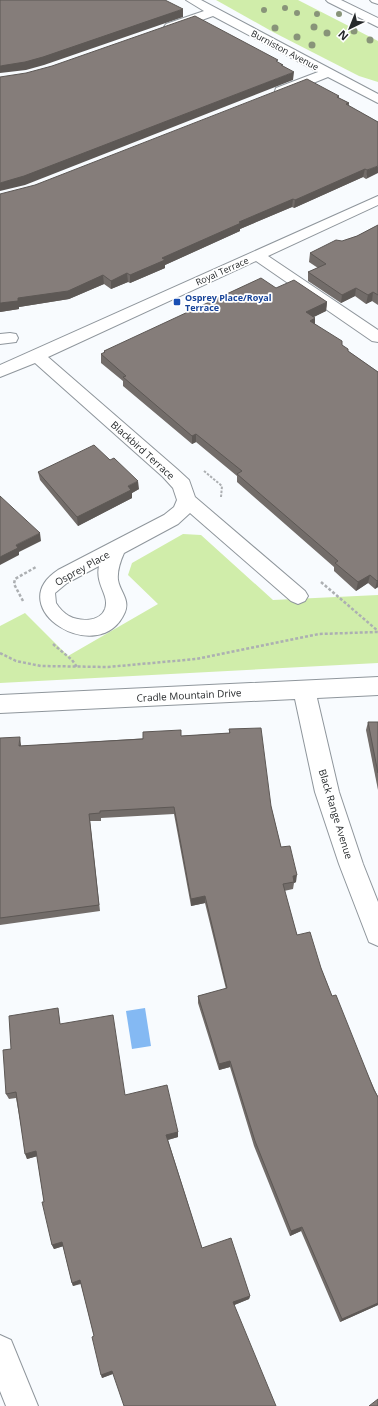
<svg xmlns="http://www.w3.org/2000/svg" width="378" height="1406" font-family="'Open Sans',sans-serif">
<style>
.green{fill:#d0edaa}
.water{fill:#84b9f3}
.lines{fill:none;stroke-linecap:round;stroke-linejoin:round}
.minor-casing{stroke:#8f969c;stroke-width:2}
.path-far1{stroke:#acafb2;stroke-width:2;stroke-dasharray:2.5 1.5;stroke-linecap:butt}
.path{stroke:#acafb2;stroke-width:2.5;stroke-dasharray:3 2;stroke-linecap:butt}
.minor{fill:#fff;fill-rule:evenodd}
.tree{fill:#889479}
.wall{fill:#726c69}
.shaded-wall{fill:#5d5855}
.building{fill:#857d7a;stroke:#5d5855}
.transit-dot{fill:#1a4fb4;stroke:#fff;stroke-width:1.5}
.labels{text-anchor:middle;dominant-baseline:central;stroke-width:3.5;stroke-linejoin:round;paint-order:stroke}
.far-street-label{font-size:9px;fill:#26292b;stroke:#fff}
.far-transit-label{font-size:9px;font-weight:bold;fill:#164399;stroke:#fff;text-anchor:start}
.street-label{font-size:10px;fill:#26292b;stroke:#fff}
</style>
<rect width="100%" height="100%" fill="#f8fbfe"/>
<g class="green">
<polygon points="216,0 298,0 378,41 378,82 359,76 273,32"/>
<polygon points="183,534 201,535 273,600 378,595 378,663 0,683 0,626 25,613 68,656 158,604 128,575 132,563"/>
</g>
<polygon class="water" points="145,1008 151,1046 132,1049 126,1011"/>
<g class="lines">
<defs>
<g id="minor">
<polygon points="186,0 201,0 378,94 378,103 328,77 286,94 276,94 275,91 276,88 318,72 213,16 174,30 166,30 164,27 166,24 204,11"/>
<polygon points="326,0 341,0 378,18 378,27 328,2"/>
<polygon points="370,0 378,0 378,4 372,2"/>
<path d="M378,196V205L268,256L378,330V342L372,341L256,261L48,357L177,469L189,480L195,497L305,591L308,596L305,601L298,604L291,601L190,513L178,524L124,553C120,562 117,571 118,580C120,592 130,599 125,612C100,670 0,608 58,570L164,515L174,507L177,500L173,488L163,477L35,363L0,377V365ZM99,566C95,585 110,595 105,609C100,622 80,622 69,616C64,613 59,608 56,603L55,593L67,583Z"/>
<polygon points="10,333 16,334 18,338 16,342 0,344 0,334"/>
<polygon points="378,677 378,695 317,698 339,792 363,864 378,902 378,946 369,942 339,864 315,792 295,699 0,713 0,695"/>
<polygon points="0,1335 11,1340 38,1406 6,1406 0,1391"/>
</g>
</defs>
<use href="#minor" class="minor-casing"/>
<polyline class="path-far1" points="204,471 222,486 221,497"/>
<g class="path">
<polyline points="321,582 378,631"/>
<polyline points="23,601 14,584 15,579 36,567"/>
<polyline points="53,644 72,660 77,667"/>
<polyline points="0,653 16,661 41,666 108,667 196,659 319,634 378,632"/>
</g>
<use href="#minor" class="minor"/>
</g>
<g class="tree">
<circle cx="285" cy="8" r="3"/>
<circle cx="264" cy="10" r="3"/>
<circle cx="297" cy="13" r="3"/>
<circle cx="317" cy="14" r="3"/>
<circle cx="339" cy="14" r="3"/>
<circle cx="314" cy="27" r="3.5"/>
<circle cx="275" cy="28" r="3.5"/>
<circle cx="354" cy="31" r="3.5"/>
<circle cx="327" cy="33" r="3.5"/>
<circle cx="297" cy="37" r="3.5"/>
<circle cx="370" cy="40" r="3.5"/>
<circle cx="312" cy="45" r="3.5"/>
</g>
<g class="wall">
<polygon points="339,96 339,98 349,103 349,106 378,122 366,179 363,177 294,208 292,207 240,229 240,231 165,265 165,268 130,283 128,282 111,289 104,284 69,299 19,307 19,309 0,312 35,185"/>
<polygon points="378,225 378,305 372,301 366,304 355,296 341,303 308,281 308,272 318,268 309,262 310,253 357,236"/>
<polygon points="276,288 327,302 326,311 313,317 315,324 342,345 348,351 378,372 378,587 375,589 368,583 356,591 334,571 334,567 237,482 237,476 196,442 192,444 123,386 123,381 101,363 101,354 104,353 104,351"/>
<polygon points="38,472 139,489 132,493 132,498 78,526 40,480"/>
<polygon points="368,722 378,722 378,790 366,730"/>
<polygon points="229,729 271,806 281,847 296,882 294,883 293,889 284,891 297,935 321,968 332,996 378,1097 378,1305 340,1322 301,1231 290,1236 254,1146 230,1067 219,1070 198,1003 198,996 226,989 205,903 191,906 174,814 101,818 101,821 90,821 100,911 0,925 0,738 21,746 229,733"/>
<polygon points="59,1015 60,1024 125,1095 178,1132 178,1137 168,1140 202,1248 250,1296 249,1299 234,1305 112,1374 102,1378 94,1336 81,1284 73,1286 72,1283 63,1246 54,1249 52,1245 44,1202 37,1156 27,1159 16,1098 9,1099 6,1094 11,1049"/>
</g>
<g class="shaded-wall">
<polygon points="183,9 183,17 44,65 26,70 0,73 0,66"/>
<polygon points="294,72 293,80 25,185 0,191 0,183"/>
<polygon points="378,166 378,173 366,179 367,170"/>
<polygon points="365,169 363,177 294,208 295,200"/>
<polygon points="293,199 292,207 240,229 240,231 165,265 165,268 130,283 130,275 162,258 239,222"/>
<polygon points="127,273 128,282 111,289 111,281"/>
<polygon points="103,275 104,284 69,299 19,307 19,309 0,312 0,303"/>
<polygon points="356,288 355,296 341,303 342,295"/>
<polygon points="373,292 372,301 366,304 368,295"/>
<polygon points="327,302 326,311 306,321 306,312"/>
<polygon points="315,318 315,327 310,321"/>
<polygon points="196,434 196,442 192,444 192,436"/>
<polygon points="138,481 139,489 132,493 132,498 78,526 77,517 128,486"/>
<polygon points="40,533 41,541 19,552 19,555 0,565 0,557 16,545"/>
<polygon points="370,575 368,583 356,591 358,582"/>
<polygon points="378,580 378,587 375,589 377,581"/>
<polygon points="20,737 21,745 21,754 19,746"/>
<polygon points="297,875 296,882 294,883 293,876"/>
<polygon points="205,896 205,903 191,906 191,899"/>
<polygon points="230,1061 230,1067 219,1070 219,1064"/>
<polygon points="178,1132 178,1137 167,1140 166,1135"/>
<polygon points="36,1151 38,1156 27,1159 25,1154"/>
<polygon points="302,1227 301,1231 290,1236 291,1231"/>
<polygon points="62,1242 64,1246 54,1249 52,1245"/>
<polygon points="80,1280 81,1283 73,1286 72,1283"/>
<polygon points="250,1296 249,1299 232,1306 233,1302"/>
<polygon points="378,1303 378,1305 340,1322 342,1319"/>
<polygon points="112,1371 113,1374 102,1378 101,1375"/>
</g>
<g class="building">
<polygon points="0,0 165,0 183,9 43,57 25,62 0,66"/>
<polygon points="195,16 278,60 276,61 283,65 281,65 294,72 24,176 0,183 0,77 26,73 52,66"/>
<polygon points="307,79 339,96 337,97 349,103 346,104 378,122 378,166 367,170 365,169 295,200 293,199 239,222 241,223 162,258 165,260 130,275 127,273 111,281 103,275 68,291 18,298 18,301 0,303 0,194 35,185"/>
<polygon points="378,225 378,295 373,292 368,295 356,288 342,295 308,272 326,264 310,253 336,240 342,241 357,236"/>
<polygon points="261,278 276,288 294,280 327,302 306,312 315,318 310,321 342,341 342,345 348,349 348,351 378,372 378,580 377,581 370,575 358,582 335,563 338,561 237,474 242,471 196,434 192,436 123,377 126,376 101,354 105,352 104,351"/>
<polygon points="94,445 110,460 114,458 138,481 128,486 131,490 77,517 38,472"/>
<polygon points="0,496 40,533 16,545 18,548 0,557"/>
<polygon points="368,722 378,722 378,773"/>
<polygon points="261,728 271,806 281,847 290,846 297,875 293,876 294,882 283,884 297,935 310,932 321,968 332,996 336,995 374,1090 378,1097 378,1303 342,1319 302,1227 291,1231 255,1141 230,1061 219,1064 198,996 227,988 205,896 191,899 174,807 100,811 100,813 89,814 99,905 0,918 0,738 20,737 19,746 143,739 143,732 181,730 181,736 230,733 229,729"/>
<polygon points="58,1008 60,1024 113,1015 125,1095 167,1085 178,1132 166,1135 202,1248 231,1238 250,1296 233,1302 276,1406 124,1406 112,1371 101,1375 92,1337 94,1336 80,1280 72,1283 62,1242 52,1245 42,1202 44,1202 36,1151 25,1154 16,1092 6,1094 3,1050 11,1049 9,1016"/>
<polygon points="378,1399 378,1406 369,1406"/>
</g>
<rect class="transit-dot" x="173" y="298" width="8" height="8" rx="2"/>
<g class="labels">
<g class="far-street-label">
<text transform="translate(285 50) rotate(28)">Burniston Avenue</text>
<text transform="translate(222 271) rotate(-24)">Royal Terrace</text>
</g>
<g class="far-transit-label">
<text x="185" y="297">Osprey Place/Royal<tspan x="185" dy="10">Terrace</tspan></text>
</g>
<g class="street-label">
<text transform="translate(143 450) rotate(42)">Blackbird Terrace</text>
<text transform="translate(82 568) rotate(-29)">Osprey Place</text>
<text transform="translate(189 695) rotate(-3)">Cradle Mountain Drive</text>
<text transform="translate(336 814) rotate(73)">Black Range Avenue</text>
</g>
</g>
<g transform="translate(350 28) rotate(223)" stroke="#ffffff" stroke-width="3" paint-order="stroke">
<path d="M0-3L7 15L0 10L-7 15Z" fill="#26292b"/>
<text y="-6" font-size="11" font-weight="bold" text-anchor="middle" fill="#26292b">N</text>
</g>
</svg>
